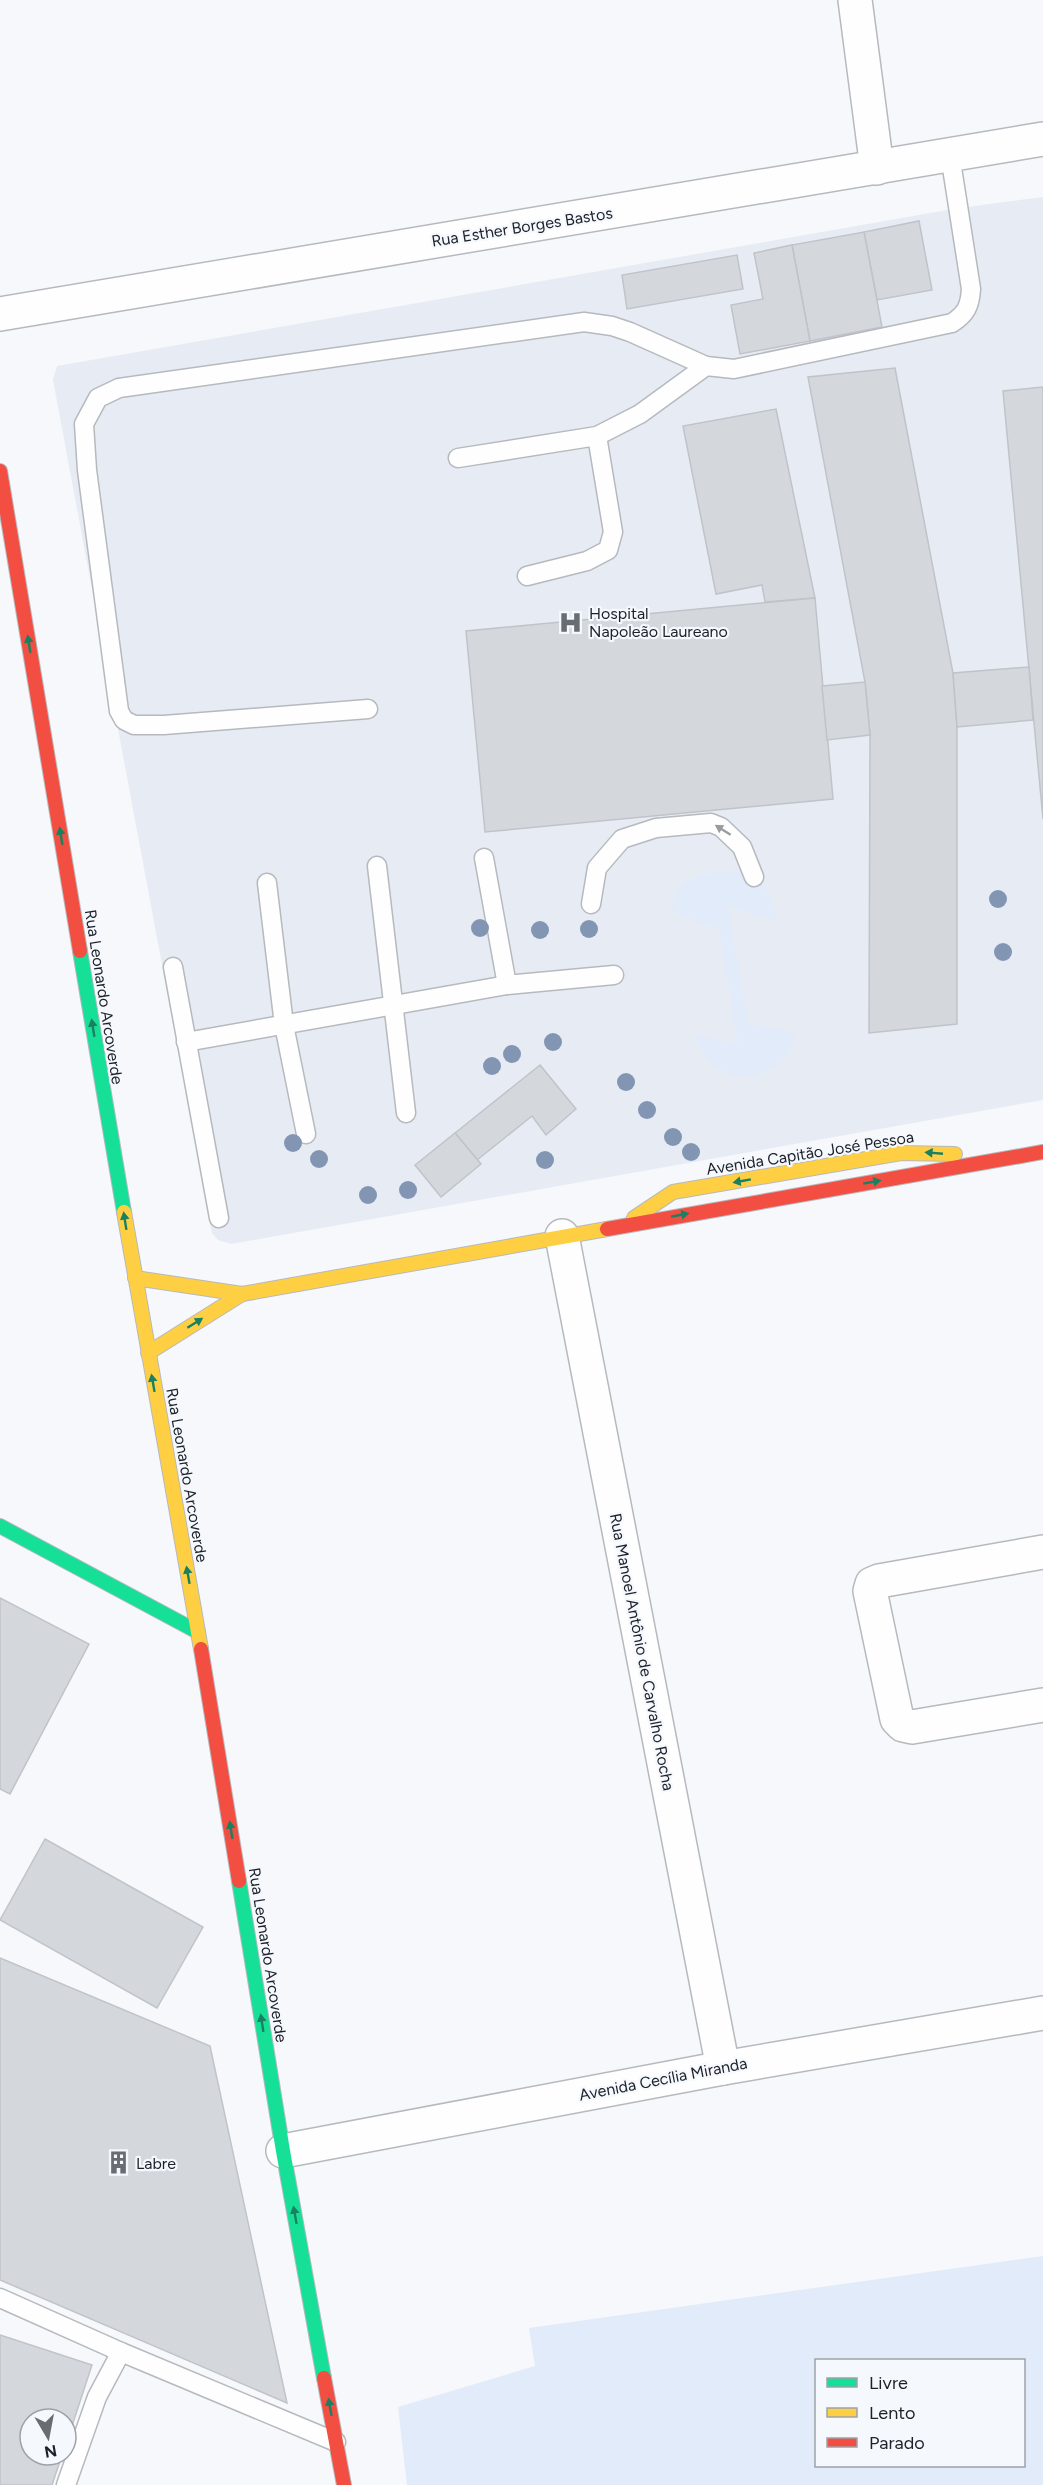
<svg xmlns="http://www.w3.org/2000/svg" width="1043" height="2485" font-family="Figtree,sans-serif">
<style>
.built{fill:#e7ecf4}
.green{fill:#e1ebfa;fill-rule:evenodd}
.building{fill:#d4d8dd;stroke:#c0c3c9;stroke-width:1.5}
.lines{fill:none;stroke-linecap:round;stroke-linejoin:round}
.lane-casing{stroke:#b6b9be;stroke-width:21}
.street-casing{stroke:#b6b9be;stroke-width:36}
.fast-casing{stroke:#b6b9be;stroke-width:16}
.slow-casing{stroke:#b6b9be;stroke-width:16}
.jam-casing{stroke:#b6b9be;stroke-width:16}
.lane{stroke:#fefefe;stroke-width:18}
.street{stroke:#fefefe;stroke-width:33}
.fast{stroke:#16e098;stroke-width:14}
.slow{stroke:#ffcf43;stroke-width:14}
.jam{stroke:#f24e42;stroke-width:14}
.tree{fill:#8296b4}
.oneway{fill:#198061}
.oneway2{fill:#989b9f}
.labels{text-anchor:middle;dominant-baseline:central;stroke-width:4.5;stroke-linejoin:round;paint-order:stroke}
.street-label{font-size:16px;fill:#1c212a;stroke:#f5f8fc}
.poi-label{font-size:16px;fill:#1c212a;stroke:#f5f8fc;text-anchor:start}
</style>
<rect width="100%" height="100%" fill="#f6f8fb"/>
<polygon class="built" points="1043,197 1043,1100 231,1244 218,1240 212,1233 53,380 57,366 959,208"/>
<g class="green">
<path d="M740,871C768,885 772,893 778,923L728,906L748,1023L795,1034C793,1041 791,1050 787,1056C782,1062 774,1067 768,1070C735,1088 704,1067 695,1035L738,1044L719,930L672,911C675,873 708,872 740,871Z"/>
<path d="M1043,2256V2485H407L398,2407L535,2366L529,2328ZM816,2360H1024V2466H816Z"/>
</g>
<g class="building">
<polygon points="919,221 932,290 877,300 864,232"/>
<polygon points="864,232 882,327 810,341 792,245"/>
<polygon points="792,245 810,341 740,354 731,305 763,299 754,253"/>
<polygon points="737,255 743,289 627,309 622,275"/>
<polygon points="895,368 953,673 957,727 957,1024 869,1033 870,735 865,682 808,377"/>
<polygon points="1043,387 1043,819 1003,391"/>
<polygon points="776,409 815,598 765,602 762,585 716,594 683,426"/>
<polygon points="815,598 833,799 485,832 466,631"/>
<polygon points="1029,667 1033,720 957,727 953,673"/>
<polygon points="865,682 870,735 827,740 822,686"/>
<polygon points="540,1065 576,1109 546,1135 532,1116 477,1160 455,1133"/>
<polygon points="455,1133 481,1164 441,1197 415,1165"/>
<polygon points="0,1598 89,1644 10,1794 0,1789"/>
<polygon points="45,1839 203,1927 157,2008 0,1920"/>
<polygon points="0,1958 210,2046 287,2403 0,2280"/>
<polygon points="0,2335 92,2365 66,2444 66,2419 30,2419 30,2455 62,2455 52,2485 0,2485"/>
</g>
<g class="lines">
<defs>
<g id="lane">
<polyline points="458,458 597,436 640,414 706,366"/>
<polyline points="527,576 587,561 608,550 613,532 597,436"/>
<path d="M368,709L164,725H134L124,720L119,711L87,470L84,424L98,398L119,388L584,322L612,326L630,332L706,366L734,369L952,323C966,314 970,306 971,289L950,155"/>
<polyline points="484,858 507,985"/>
<polyline points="377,866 406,1113"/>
<polyline points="267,883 284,1025 306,1134"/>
<polyline points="591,904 597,868 622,839 656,828 711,823 721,827 742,847 754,877"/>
<polyline points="173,967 219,1218"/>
<polyline points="186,1042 507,985 614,975"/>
<polyline points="0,2298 121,2352"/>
<polyline points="66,2485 97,2397 121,2352 336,2442"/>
</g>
<g id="street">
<polyline points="855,0 877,168"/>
<polyline points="0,314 1043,139"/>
<polyline points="562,1236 723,2068"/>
<polyline points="1043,1552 879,1581 872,1584 870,1591 897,1719 903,1725 912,1727 1043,1705"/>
<polyline points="283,2151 723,2068 1043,2013"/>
</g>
<g id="fast">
<polyline points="80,951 124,1212"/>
<polyline points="0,1526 198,1632"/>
<polyline points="239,1881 283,2151 324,2378"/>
</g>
<g id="slow">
<polyline points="124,1212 201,1649"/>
<polyline points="634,1218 673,1192 901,1153 955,1154"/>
<polyline points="135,1278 242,1294 607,1229"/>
<polyline points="148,1353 242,1294"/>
</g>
<g id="jam">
<polyline points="0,471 80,951"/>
<polyline points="607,1229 1043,1152"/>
<polyline points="201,1649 239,1881"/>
<polyline points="324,2378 344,2485"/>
</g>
</defs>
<use href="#lane" class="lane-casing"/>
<use href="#street" class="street-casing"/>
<use href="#fast" class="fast-casing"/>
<use href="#slow" class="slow-casing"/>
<use href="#jam" class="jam-casing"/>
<use href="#lane" class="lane"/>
<use href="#street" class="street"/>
<use href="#fast" class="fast"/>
<use href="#slow" class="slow"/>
<use href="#jam" class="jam"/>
</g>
<g class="tree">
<circle cx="998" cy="899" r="9"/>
<circle cx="480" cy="928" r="9"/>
<circle cx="589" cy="929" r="9"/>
<circle cx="540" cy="930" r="9"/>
<circle cx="1003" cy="952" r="9"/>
<circle cx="553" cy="1042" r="9"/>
<circle cx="512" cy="1054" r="9"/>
<circle cx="492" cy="1066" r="9"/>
<circle cx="626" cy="1082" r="9"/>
<circle cx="647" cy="1110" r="9"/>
<circle cx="673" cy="1137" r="9"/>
<circle cx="293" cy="1143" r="9"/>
<circle cx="691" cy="1152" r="9"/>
<circle cx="319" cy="1159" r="9"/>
<circle cx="545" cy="1160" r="9"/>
<circle cx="408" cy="1190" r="9"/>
<circle cx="368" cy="1195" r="9"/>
</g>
<defs><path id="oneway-solid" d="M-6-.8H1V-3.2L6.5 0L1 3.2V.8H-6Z" transform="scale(1.5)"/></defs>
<g class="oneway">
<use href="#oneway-solid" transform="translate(29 644) rotate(-99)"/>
<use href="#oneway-solid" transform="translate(61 836) rotate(-99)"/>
<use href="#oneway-solid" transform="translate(93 1028) rotate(-99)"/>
<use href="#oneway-solid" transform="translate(934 1153) rotate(-175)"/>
<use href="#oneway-solid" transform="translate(742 1181) rotate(170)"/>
<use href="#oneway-solid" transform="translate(872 1182) rotate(-10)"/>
<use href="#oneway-solid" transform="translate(680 1215) rotate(-10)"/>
<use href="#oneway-solid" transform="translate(125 1221) rotate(-99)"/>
<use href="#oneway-solid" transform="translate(195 1323) rotate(-32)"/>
<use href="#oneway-solid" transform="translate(153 1383) rotate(-100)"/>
<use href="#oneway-solid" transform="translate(188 1575) rotate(-100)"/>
<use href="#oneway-solid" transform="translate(231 1830) rotate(-99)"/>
<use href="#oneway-solid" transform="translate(262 2023) rotate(-99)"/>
<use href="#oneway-solid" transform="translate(295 2215) rotate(-100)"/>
<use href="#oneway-solid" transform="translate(330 2407) rotate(-100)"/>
</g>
<use class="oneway2" href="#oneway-solid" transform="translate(723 830) rotate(-148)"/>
<defs>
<symbol id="hospital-bare" viewBox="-9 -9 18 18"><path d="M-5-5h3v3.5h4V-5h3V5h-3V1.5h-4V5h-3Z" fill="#686c73" stroke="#f5f8fc" stroke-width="2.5" paint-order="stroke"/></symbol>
<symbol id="building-bare" viewBox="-9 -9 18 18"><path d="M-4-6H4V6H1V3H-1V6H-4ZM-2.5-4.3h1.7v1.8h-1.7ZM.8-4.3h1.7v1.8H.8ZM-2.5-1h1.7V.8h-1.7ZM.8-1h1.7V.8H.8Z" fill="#686c73" stroke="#f5f8fc" stroke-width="2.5" paint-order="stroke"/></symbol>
</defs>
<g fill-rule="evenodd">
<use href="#hospital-bare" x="554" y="606" width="33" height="33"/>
<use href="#building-bare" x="102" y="2146" width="33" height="33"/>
</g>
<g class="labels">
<g class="street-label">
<text transform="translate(522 227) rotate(-9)">Rua Esther Borges Bastos</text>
<text transform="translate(104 997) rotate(81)">Rua Leonardo Arcoverde</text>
<text transform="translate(810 1153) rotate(-9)">Avenida Capitão José Pessoa</text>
<text transform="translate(187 1475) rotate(80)">Rua Leonardo Arcoverde</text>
<text transform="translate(642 1652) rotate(79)">Rua Manoel Antônio de Carvalho Rocha</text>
<text transform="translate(268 1955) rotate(81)">Rua Leonardo Arcoverde</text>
<text transform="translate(663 2079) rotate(-11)">Avenida Cecília Miranda</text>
</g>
<g class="poi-label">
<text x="589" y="613">Hospital<tspan x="589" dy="18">Napoleão Laureano</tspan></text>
<text x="136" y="2163">Labre</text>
</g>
</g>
<rect x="815" y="2359" width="210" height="108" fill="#f5f8fc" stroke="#9ea2a8" stroke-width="1.5"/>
<rect x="827" y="2378" width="30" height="9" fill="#16e098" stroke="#9ea2a8" stroke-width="1.5"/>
<text x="869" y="2389" font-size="18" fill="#1c212a">Livre</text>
<rect x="827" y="2408" width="30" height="9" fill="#ffcf43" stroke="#9ea2a8" stroke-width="1.5"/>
<text x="869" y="2419" font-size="18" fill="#1c212a">Lento</text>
<rect x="827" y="2438" width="30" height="9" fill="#f24e42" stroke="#9ea2a8" stroke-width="1.5"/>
<text x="869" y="2449" font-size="18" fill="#1c212a">Parado</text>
<g transform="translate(48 2437) rotate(170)"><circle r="28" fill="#f5f8fc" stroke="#9ea2a8" stroke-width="1.5"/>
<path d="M0-4.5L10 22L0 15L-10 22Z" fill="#686c73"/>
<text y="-9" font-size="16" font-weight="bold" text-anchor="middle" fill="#1c212a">N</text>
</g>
</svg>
